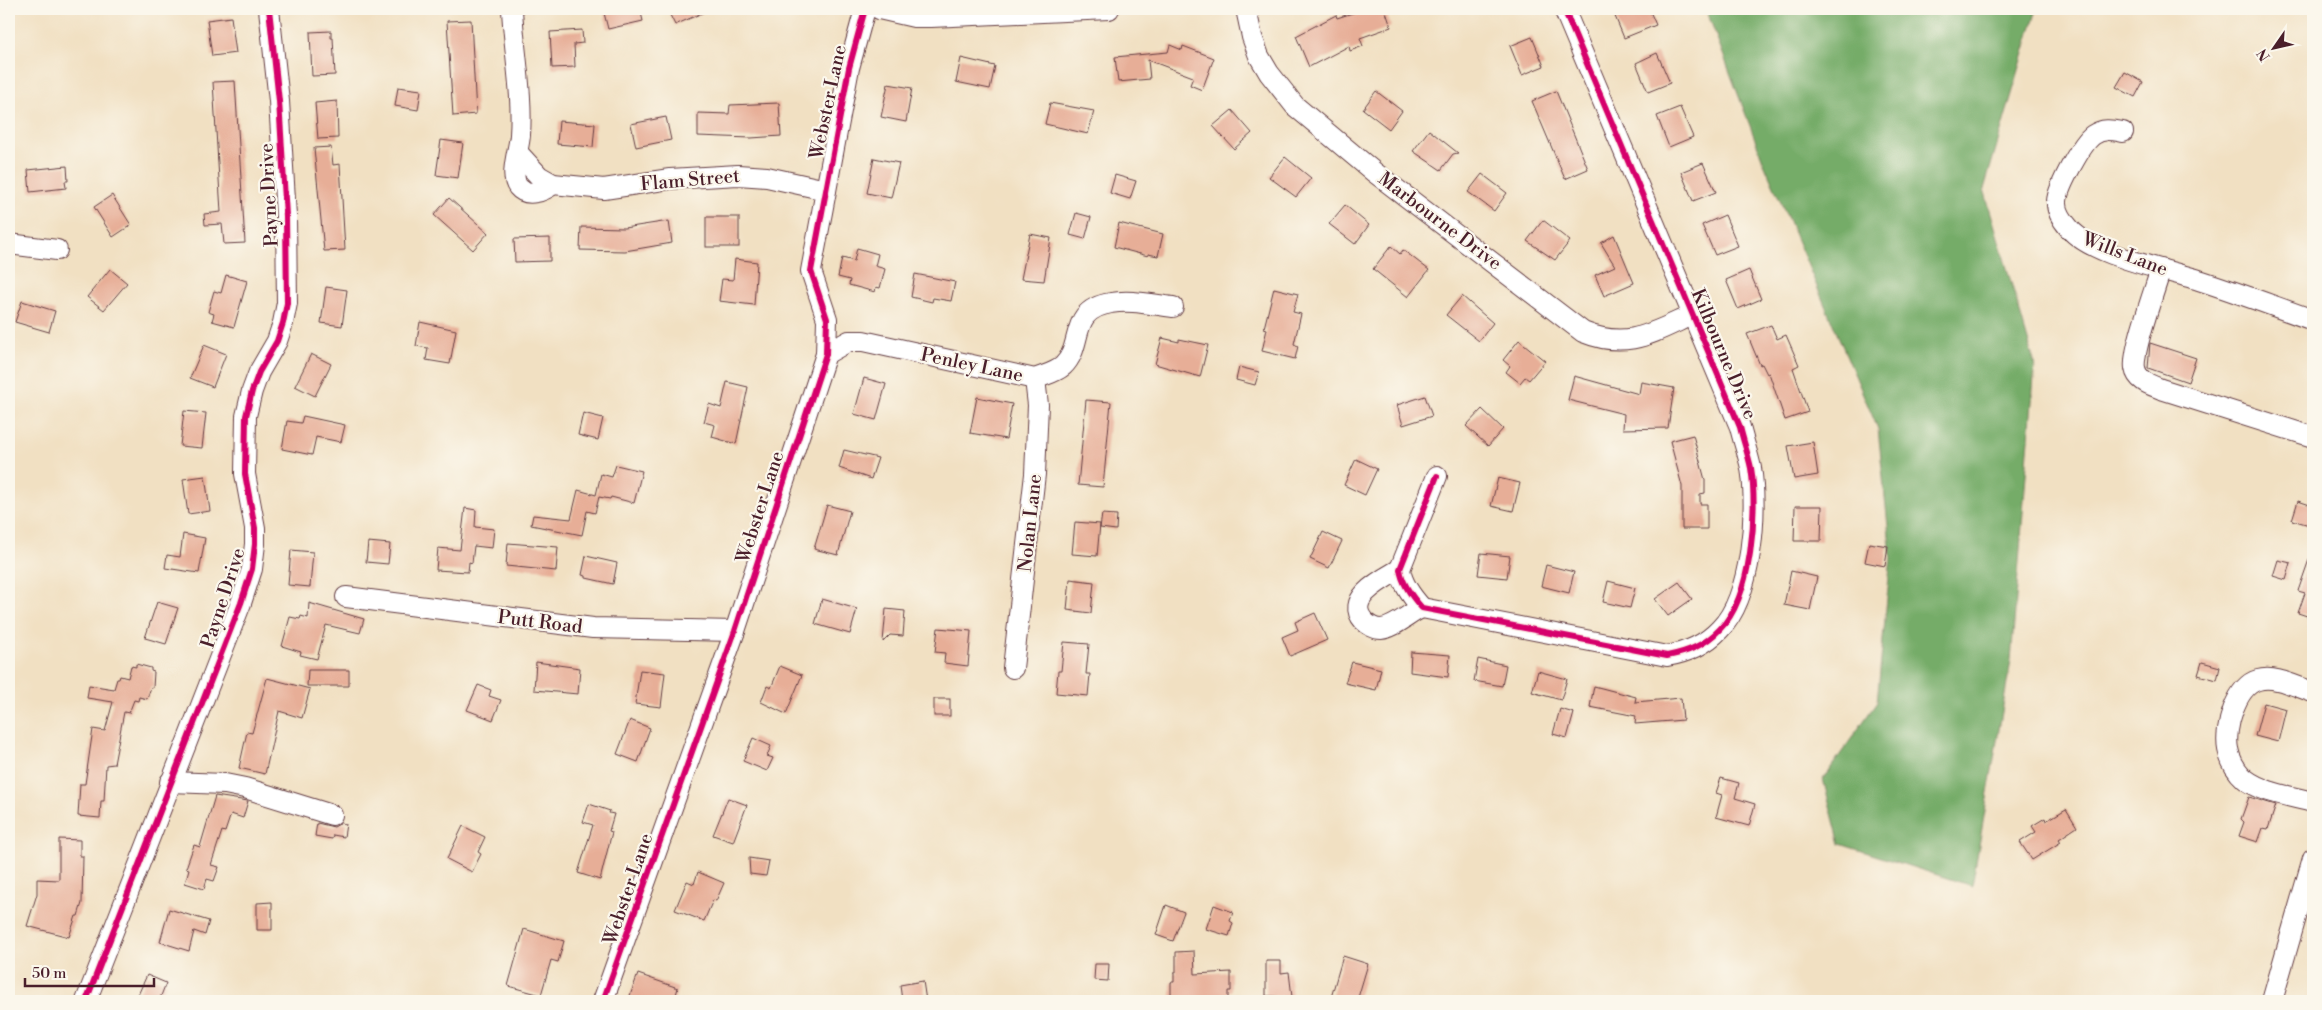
<svg xmlns="http://www.w3.org/2000/svg" width="2322" height="1010" font-family="'Libre Bodoni',serif">
<style>
.forest{fill:#75ac68;stroke:#60664a}
.building{fill:#e7ae97}
.lines{fill:none;stroke-linecap:round;stroke-linejoin:round}
.minor-casing{stroke:#633c42;stroke-width:22}
.minor{stroke:#fff;stroke-width:20}
.cycleway-casing{stroke:#fbf7ec;stroke-width:9}
.cycleway{stroke:#d6006c;stroke-width:6}
.labels{text-anchor:middle;dominant-baseline:central;stroke-width:4.5;stroke-linejoin:round;paint-order:stroke}
.street-label{font-size:19px;fill:#4a1f2b;stroke:#fbf7ec}
</style>
<rect width="100%" height="100%" fill="#fbf7ec"/>
<filter id="ink" filterUnits="userSpaceOnUse"><feTurbulence type="fractalNoise" baseFrequency=".02" numOctaves="2"/><feDisplacementMap in="SourceGraphic" scale="10" xChannelSelector="R" yChannelSelector="G"/><feConvolveMatrix kernelMatrix="1 2 1 2 8 2 1 2 1" color-interpolation-filters="sRGB"/></filter>
<filter id="wash" filterUnits="userSpaceOnUse"><feTurbulence type="fractalNoise" baseFrequency=".0096" numOctaves="4" result="noise"/><feDisplacementMap in="SourceGraphic" scale="20" xChannelSelector="R" yChannelSelector="G"/><feGaussianBlur stdDeviation="1.12" result="paint"/><feColorMatrix in="noise" values="0 0 0 0 0 0 0 0 0 0 0 0 0 0 0 0 0 1.4 0 .05"/><feComposite in="paint" operator="in"/></filter>
<g filter="url(#wash)">
<rect width="100%" height="100%" fill="#f1e0c2"/>
<polygon class="forest" points="1706,9 2037,9 1984,189 2035,365 2011,660 1972,886 1840,844 1823,779 1877,702 1891,556 1878,429 1764,163"/>
<g id="blocks">
<g class="building">
<polygon points="603,9 640,9 643,21 608,29"/>
<polygon points="667,9 711,9 675,25"/>
<polygon points="1365,9 1385,9 1391,27 1360,38 1363,46 1350,51 1349,46 1309,67 1296,36 1336,15 1337,18"/>
<polygon points="1612,9 1649,9 1656,25 1624,38"/>
<polygon points="231,17 236,53 212,56 207,20"/>
<polygon points="471,20 476,114 453,116 447,21"/>
<polygon points="582,30 583,43 574,44 575,67 552,68 550,32"/>
<polygon points="331,31 331,38 333,38 335,75 312,76 310,32"/>
<polygon points="1532,37 1544,66 1522,75 1510,46"/>
<polygon points="1170,45 1182,50 1183,46 1214,58 1202,90 1190,85 1193,77 1148,60 1150,79 1118,82 1115,57 1168,52"/>
<polygon points="1657,53 1670,83 1648,92 1636,63"/>
<polygon points="961,58 995,66 990,89 956,82"/>
<polygon points="2125,72 2143,82 2135,97 2116,87"/>
<polygon points="235,81 245,243 224,244 222,224 205,225 204,214 221,212 213,82"/>
<polygon points="888,84 912,88 906,122 881,117"/>
<polygon points="398,87 421,90 418,110 395,106"/>
<polygon points="1376,91 1402,111 1389,129 1363,109"/>
<polygon points="1556,91 1588,169 1565,179 1532,101"/>
<polygon points="337,101 338,138 318,139 315,103"/>
<polygon points="779,103 781,136 751,138 698,136 698,113 729,114 730,105"/>
<polygon points="1050,103 1094,111 1088,134 1045,124"/>
<polygon points="1680,107 1693,137 1669,147 1657,116"/>
<polygon points="1232,110 1252,133 1234,149 1213,126"/>
<polygon points="666,117 671,140 636,147 631,124"/>
<polygon points="559,121 595,124 593,147 557,144"/>
<polygon points="1429,130 1458,153 1453,154 1441,170 1413,151"/>
<polygon points="441,140 463,143 458,178 436,175"/>
<polygon points="331,147 333,165 340,164 345,250 324,251 314,148"/>
<polygon points="1285,157 1311,178 1296,197 1269,177"/>
<polygon points="874,158 899,163 891,198 867,193"/>
<polygon points="1703,163 1716,192 1693,201 1681,172"/>
<polygon points="67,166 68,181 65,181 66,188 30,192 28,170"/>
<polygon points="1482,174 1507,193 1494,211 1468,192"/>
<polygon points="1115,175 1136,181 1130,199 1110,193"/>
<polygon points="112,195 131,225 113,237 94,207"/>
<polygon points="449,198 488,233 473,250 434,215"/>
<polygon points="1345,205 1369,225 1355,244 1329,224"/>
<polygon points="1076,213 1091,217 1085,239 1070,235"/>
<polygon points="1725,215 1738,246 1715,255 1702,225"/>
<rect x="706" y="217" width="33" height="30"/>
<polygon points="1543,220 1570,241 1555,260 1527,241"/>
<polygon points="669,221 672,243 625,251 580,250 581,227 624,228"/>
<polygon points="1119,223 1163,234 1158,256 1148,254 1148,256 1114,247"/>
<polygon points="1030,234 1051,238 1044,281 1021,279"/>
<polygon points="1614,235 1634,283 1604,296 1595,275 1615,266 1601,243"/>
<polygon points="550,238 550,261 515,262 514,239"/>
<polygon points="1391,246 1400,254 1403,250 1429,270 1408,297 1373,269"/>
<polygon points="857,248 878,254 875,266 885,269 880,288 876,287 875,292 849,285 850,280 838,277 842,258 854,261"/>
<polygon points="735,259 757,262 754,305 719,301 722,279 733,280"/>
<polygon points="110,269 127,283 104,310 87,297"/>
<polygon points="1749,270 1761,299 1738,309 1726,280"/>
<polygon points="915,274 955,282 951,301 933,298 932,302 911,297"/>
<polygon points="226,275 247,281 234,327 212,321 214,314 208,312 214,291 221,293"/>
<polygon points="326,287 347,290 342,326 321,323"/>
<polygon points="1274,288 1298,294 1293,312 1301,314 1294,344 1298,346 1295,359 1262,351 1267,329 1264,328"/>
<polygon points="1462,296 1493,323 1479,341 1446,315"/>
<polygon points="22,301 55,311 49,332 15,322"/>
<polygon points="420,322 456,330 450,364 426,360 428,348 416,346"/>
<polygon points="1771,325 1777,339 1786,335 1799,365 1793,368 1808,412 1785,420 1769,373 1767,374 1762,364 1760,365 1747,334"/>
<polygon points="1162,338 1179,342 1179,339 1208,345 1200,377 1155,364"/>
<polygon points="1519,340 1545,361 1529,380 1525,377 1520,383 1506,372 1510,366 1503,360"/>
<polygon points="2150,343 2196,358 2188,382 2148,368"/>
<polygon points="204,345 226,354 213,387 190,378"/>
<polygon points="311,354 331,364 315,396 295,386"/>
<polygon points="1239,367 1259,372 1255,385 1236,380"/>
<polygon points="1574,376 1639,394 1641,382 1674,388 1668,428 1623,429 1624,414 1568,400"/>
<polygon points="864,378 886,384 876,420 854,414"/>
<polygon points="727,382 748,387 736,444 712,437 715,425 704,422 709,404 721,408"/>
<polygon points="1425,396 1432,416 1403,425 1397,405"/>
<polygon points="977,397 1012,404 1006,439 970,433"/>
<polygon points="1086,400 1111,402 1103,487 1078,485"/>
<polygon points="1482,409 1503,429 1488,446 1466,426"/>
<polygon points="184,411 206,413 202,448 180,446"/>
<polygon points="583,413 603,418 598,440 578,435"/>
<polygon points="303,416 345,425 341,442 316,437 312,455 282,449 287,421 301,423"/>
<polygon points="1693,435 1705,480 1705,493 1700,494 1700,504 1707,504 1707,529 1682,529 1682,486 1670,441"/>
<polygon points="1813,442 1818,475 1794,479 1788,446"/>
<polygon points="844,450 878,458 871,479 839,468"/>
<polygon points="1356,459 1377,469 1365,495 1344,485"/>
<polygon points="616,465 642,471 634,503 611,497 610,499 599,497 595,513 587,511 582,535 531,525 533,515 571,519 578,490 596,495 601,474 612,477"/>
<polygon points="205,476 210,511 188,514 183,479"/>
<polygon points="1498,478 1520,483 1513,511 1491,506"/>
<polygon points="2298,501 2313,506 2313,526 2292,520"/>
<polygon points="827,505 850,511 838,555 814,549"/>
<polygon points="1795,506 1822,506 1821,541 1794,541"/>
<polygon points="465,508 476,510 475,527 494,529 492,548 474,546 472,563 469,562 468,572 436,570 438,548 460,550"/>
<polygon points="1102,514 1117,515 1116,530 1100,528"/>
<polygon points="1075,522 1100,524 1097,556 1072,554"/>
<polygon points="1323,532 1342,541 1329,568 1310,559"/>
<polygon points="183,534 205,538 199,573 165,568 167,555 180,557"/>
<polygon points="368,542 390,544 388,564 366,562"/>
<polygon points="508,543 558,547 556,571 506,566"/>
<polygon points="1869,543 1888,546 1885,566 1865,562"/>
<polygon points="291,550 313,552 310,587 288,585"/>
<polygon points="1481,553 1510,556 1507,578 1478,575"/>
<polygon points="2311,554 2313,554 2313,618 2298,613 2305,593 2298,591"/>
<polygon points="586,556 617,563 613,584 586,578 586,576 582,575"/>
<polygon points="2278,560 2291,563 2286,580 2273,576"/>
<polygon points="1546,565 1574,572 1569,593 1541,586"/>
<polygon points="1791,571 1817,577 1810,610 1784,605"/>
<polygon points="1070,579 1094,582 1091,613 1067,610"/>
<polygon points="1608,581 1635,588 1630,608 1603,602"/>
<polygon points="1679,582 1692,599 1668,616 1655,599"/>
<polygon points="822,599 857,609 850,634 815,624"/>
<polygon points="157,602 178,608 166,644 145,638"/>
<polygon points="309,603 364,619 360,633 326,625 317,659 300,655 301,652 282,646 290,617 300,619 301,616 308,618"/>
<polygon points="886,609 905,611 903,636 890,635 883,642"/>
<polygon points="1315,613 1327,640 1290,656 1282,637 1298,630 1295,622"/>
<polygon points="938,628 971,631 968,666 944,663 945,653 935,652"/>
<polygon points="1064,642 1089,644 1086,674 1090,674 1088,696 1056,693 1058,671 1061,671"/>
<polygon points="1411,652 1450,655 1448,677 1410,672"/>
<polygon points="1478,659 1506,665 1502,686 1474,681"/>
<polygon points="536,662 580,668 578,694 534,690"/>
<polygon points="1352,662 1381,669 1376,690 1345,683"/>
<polygon points="2202,662 2220,667 2217,680 2198,675"/>
<polygon points="136,664 151,668 151,671 154,672 153,688 151,687 147,699 139,697 138,701 134,700 129,713 124,712 114,764 106,765 104,801 101,801 100,818 78,816 80,784 85,784 93,729 105,731 113,702 87,698 89,685 114,689 117,679 119,679 120,676 128,678 131,666 136,667"/>
<polygon points="780,666 802,675 786,714 761,702 767,686 771,688"/>
<polygon points="308,670 349,670 349,686 307,686"/>
<polygon points="640,670 665,673 661,707 635,704"/>
<polygon points="1538,671 1567,679 1561,700 1532,692"/>
<polygon points="267,678 310,689 302,718 279,711 265,774 239,768 247,732 252,733"/>
<polygon points="478,685 491,690 489,696 501,700 493,720 467,710"/>
<polygon points="1594,686 1636,697 1635,702 1681,698 1683,720 1635,724 1636,716 1590,707"/>
<rect x="934" y="699" width="16" height="17"/>
<polygon points="2264,703 2286,709 2278,742 2255,736"/>
<polygon points="1560,709 1574,713 1567,738 1553,734"/>
<polygon points="630,720 650,728 638,762 617,754"/>
<polygon points="753,738 771,746 767,756 773,758 767,771 743,761"/>
<polygon points="1721,778 1739,783 1735,798 1755,804 1749,826 1716,817 1722,795 1716,793"/>
<polygon points="215,796 248,801 243,818 231,814 225,832 222,831 211,865 219,867 214,881 207,879 204,889 185,883 189,869 186,868 194,845 200,847"/>
<polygon points="2249,797 2276,805 2268,829 2263,828 2258,842 2239,836 2244,822 2241,819"/>
<polygon points="728,798 747,805 733,842 713,835"/>
<polygon points="589,804 610,811 609,813 614,814 609,831 612,832 600,880 578,873 593,825 583,822"/>
<polygon points="2066,809 2077,827 2059,839 2061,842 2032,860 2020,842 2036,832 2032,826 2045,818 2046,821"/>
<polygon points="317,823 334,827 341,823 346,824 344,837 333,835 332,839 315,836"/>
<polygon points="463,826 485,837 478,852 481,854 472,872 447,859"/>
<polygon points="59,839 80,840 80,856 83,856 82,903 78,916 76,916 69,937 27,926 37,894 37,879 59,880"/>
<polygon points="749,858 769,861 766,876 750,874"/>
<polygon points="698,872 724,883 716,901 713,900 704,921 675,910 687,881 694,884"/>
<polygon points="272,902 272,930 257,930 257,903"/>
<polygon points="1166,905 1184,912 1173,941 1156,935"/>
<polygon points="1214,905 1233,912 1230,921 1233,923 1229,936 1206,929"/>
<polygon points="169,909 209,921 205,935 194,931 189,951 160,942"/>
<polygon points="524,929 564,941 558,962 551,960 541,995 508,986"/>
<polygon points="1194,951 1195,974 1231,972 1231,991 1228,991 1228,1000 1171,1001 1171,982 1174,982 1174,973 1176,973 1176,952"/>
<polygon points="1343,956 1368,964 1357,1001 1330,1001"/>
<polygon points="1266,961 1281,961 1281,973 1289,972 1292,997 1266,996"/>
<polygon points="1095,964 1109,964 1108,981 1094,980"/>
<polygon points="638,974 678,988 674,1001 628,1001"/>
<polygon points="147,975 166,983 159,1001 138,995"/>
<polygon points="923,981 926,1001 902,1001 900,985"/>
</g>
</g>
</g>
<g filter="url(#ink)">
<use href="#blocks" fill-opacity="0" stroke="#633c42" stroke-width="1"/>
<g class="lines">
<defs>
<g id="minor">
<path d="M512,9C514,51 523,93 520,135C519,150 509,175 518,187C527,198 544,191 553,184"/>
<polyline points="879,9 914,17 931,17 1109,9"/>
<path d="M1246,9L1252,37L1259,56L1269,73L1295,106L1374,172L1583,332C1627,350 1652,333 1692,315"/>
<path d="M2123,132C2112,130 2103,128 2093,135C2082,143 2058,187 2057,201C2056,211 2063,221 2069,228C2092,256 2166,269 2202,281C2239,293 2276,307 2313,320"/>
<polyline points="519,154 539,176 553,184 604,189 670,179 738,175 767,177 826,190"/>
<polyline points="9,244 57,250"/>
<path d="M2161,269C2155,289 2132,351 2135,368C2137,381 2151,385 2161,389L2313,437"/>
<path d="M826,354L849,341H863L1035,379C1044,375 1055,373 1063,366C1085,345 1067,310 1111,303C1131,299 1153,305 1173,307"/>
<path d="M1437,476L1400,569C1402,584 1412,597 1422,608L1667,656C1688,652 1705,645 1720,629C1752,597 1758,510 1751,468C1748,454 1743,440 1740,427L1564,9"/>
<path d="M1400,569C1385,578 1343,598 1364,621C1368,625 1375,629 1381,629C1395,628 1409,613 1422,608"/>
<polyline points="346,597 593,628 735,631"/>
<polyline points="1013,668 1035,474 1038,405 1035,379"/>
<path d="M2313,692C2296,687 2276,675 2258,680C2236,686 2224,729 2228,749C2230,760 2236,771 2245,779C2263,793 2291,796 2313,802"/>
<polyline points="170,782 225,784 245,788 332,815"/>
<polyline points="86,1001 241,603 252,569 255,544 255,528 245,474 246,416 252,391 259,372 277,341 283,323 287,303 286,216 279,101 269,9"/>
<polyline points="603,1001 735,631 826,354 827,319 811,271 849,68 865,9"/>
<polyline points="2272,1001 2313,858"/>
</g>
</defs>
<use href="#minor" class="minor-casing"/>
<use href="#minor" class="minor"/>
<defs>
<g id="cycleway">
<path d="M1437,476L1400,569C1402,584 1412,597 1422,608L1667,656C1688,652 1705,645 1720,629C1752,597 1758,510 1751,468C1748,454 1743,440 1740,427L1564,9"/>
<polyline points="86,1001 241,603 252,569 255,544 255,528 245,474 246,416 252,391 259,372 277,341 283,323 287,303 286,216 279,101 269,9"/>
<polyline points="603,1001 735,631 826,354 827,319 811,271 849,68 865,9"/>
</g>
</defs>
<use href="#cycleway" class="cycleway-casing"/>
<use href="#cycleway" class="cycleway"/>
</g>
</g>
<g class="labels">
<g class="street-label">
<text transform="translate(828 102) rotate(-78)">Webster Lane</text>
<text transform="translate(690 180) rotate(-5)">Flam Street</text>
<text transform="translate(269 195) rotate(-93)">Payne Drive</text>
<text transform="translate(1440 221) rotate(37)">Marbourne Drive</text>
<text transform="translate(2125 254) rotate(21)">Wills Lane</text>
<text transform="translate(1724 354) rotate(67)">Kilbourne Drive</text>
<text transform="translate(972 365) rotate(12)">Penley Lane</text>
<text transform="translate(760 507) rotate(-72)">Webster Lane</text>
<text transform="translate(1030 523) rotate(-84)">Nolan Lane</text>
<text transform="translate(223 598) rotate(-72)">Payne Drive</text>
<text transform="translate(540 622) rotate(7)">Putt Road</text>
<text transform="translate(628 889) rotate(-71)">Webster Lane</text>
</g>
</g>
<rect width="2322" height="1010" fill="none" stroke="#fbf7ec" stroke-width="30"/>
<g transform="translate(2274 48) rotate(236)" stroke="#fbf7ec" stroke-width="4" paint-order="stroke">
<path d="M0-4L9 19L0 12L-9 19Z" fill="#4a1f2b"/>
<text y="-8" font-size="14" font-weight="bold" text-anchor="middle" fill="#4a1f2b">N</text>
</g>
<path d="M25 978v8h129v-8" fill="none" stroke="#4a1f2b" stroke-width="2.5"/>
<text x="32" y="978" font-size="15" fill="#4a1f2b" stroke="#fbf7ec" stroke-width="4" paint-order="stroke">50 m</text>
</svg>
